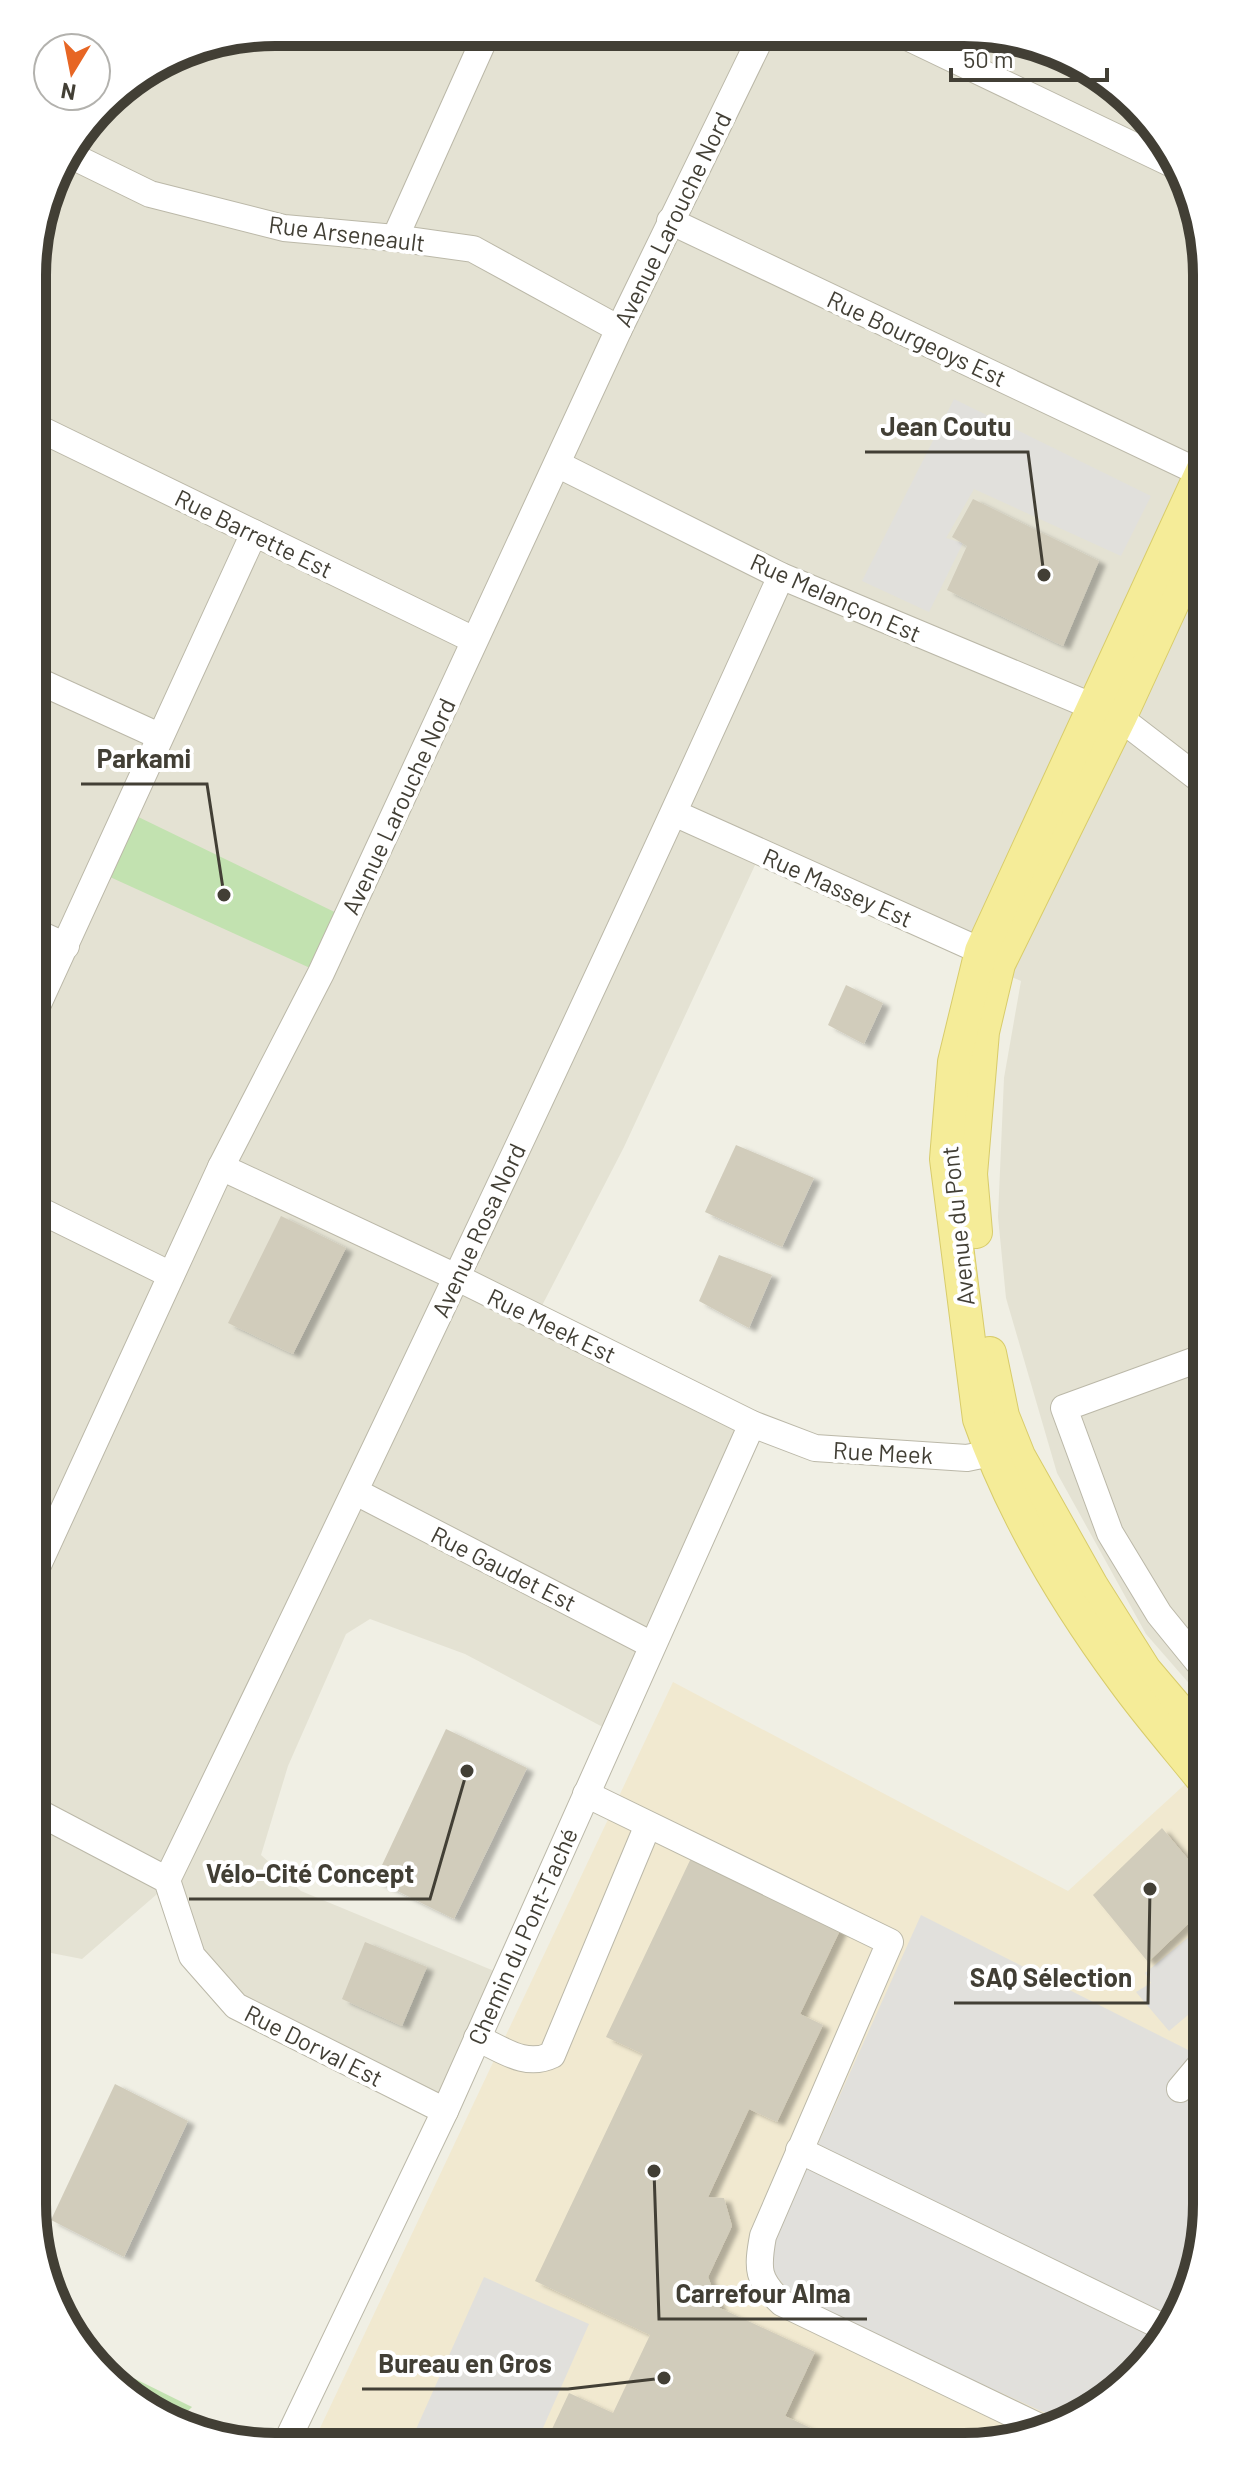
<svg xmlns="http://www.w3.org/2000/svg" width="1239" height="2479" font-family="Barlow,sans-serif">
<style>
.residential{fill:#e4e2d3}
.commercial{fill:#f1e9d0}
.green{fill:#c2e2b0}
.parking{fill:#e1e0dc}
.building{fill:#d1ccbb;filter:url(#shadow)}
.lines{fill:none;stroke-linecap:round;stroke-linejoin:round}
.minor-casing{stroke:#bbb8a8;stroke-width:28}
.major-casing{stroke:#d8cc6a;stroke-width:34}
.minor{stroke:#fff;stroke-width:26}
.major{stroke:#f5ec98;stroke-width:32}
.labels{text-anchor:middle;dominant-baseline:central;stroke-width:8;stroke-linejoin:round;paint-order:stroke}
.street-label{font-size:24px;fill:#423f35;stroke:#fff}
.rim{fill:none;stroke:#423f35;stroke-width:10}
.leader{fill:none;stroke:#423f35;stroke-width:3}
.callout-dot{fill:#423f35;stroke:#fff;stroke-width:3}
.callout-label{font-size:26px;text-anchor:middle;font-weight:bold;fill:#423f35;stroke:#fff;stroke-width:8;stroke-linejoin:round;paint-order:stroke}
</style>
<defs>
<filter id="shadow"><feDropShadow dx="7" dy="4" stdDeviation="2" flood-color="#0004"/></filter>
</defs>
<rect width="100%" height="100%" fill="#f0efe4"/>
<polygon class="residential" points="275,32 1011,37 1124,93 1194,198 1207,275 1207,1704 1146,1634 1057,1473 1006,1298 998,1217 1004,1078 1021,981 756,863 624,1147 533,1323 751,1427 614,1733 465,1654 370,1619 346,1634 288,1766 261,1855 301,1891 499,1973 440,2101 220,2001 164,1888 82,1959 46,1952 32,1945 34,244 57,167 115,93 183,50"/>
<polygon class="commercial" points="673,1682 1068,1891 1204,1767 1207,1770 1206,2220 1156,2352 1099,2406 1041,2434 964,2447 312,2445"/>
<g class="green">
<polygon points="126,811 347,918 321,973 99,872"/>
<polygon points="97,2360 192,2407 174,2424 168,2422 115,2387"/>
</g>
<g class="parking">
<polygon points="954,399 1151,496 1121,556 974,489 946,538 963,543 929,612 862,581"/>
<polygon points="921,1915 1206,2059 1206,2220 1189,2296 1156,2352 1099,2406 1065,2422 796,2299 773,2272 772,2246"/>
<polygon points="1207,1922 1207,1999 1169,2031 1136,1992 1151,1983 1145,1973"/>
<polygon points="484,2277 589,2324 535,2446 409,2445"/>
</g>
<g class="building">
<polygon points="973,499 1099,561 1063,646 947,590 967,546 952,537"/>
<polygon points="846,985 883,1003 864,1044 828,1025"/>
<polygon points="736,1145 814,1178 782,1247 705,1212"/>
<polygon points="281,1216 346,1248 293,1354 228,1323"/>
<polygon points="719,1255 772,1275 749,1328 699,1301"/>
<polygon points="446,1729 527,1768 454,1919 375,1880"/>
<polygon points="1162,1828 1207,1882 1207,1906 1148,1962 1093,1895"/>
<polygon points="693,1854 843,1924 800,2014 823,2025 777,2122 749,2109 708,2197 724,2198 732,2226 708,2277 720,2308 815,2352 785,2416 851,2447 544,2446 569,2393 613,2413 650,2335 535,2281 643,2054 606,2037"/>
<polygon points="365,1942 427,1967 402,2026 342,1999"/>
<polygon points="115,2084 188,2121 124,2257 51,2220"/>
<polygon points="986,2431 1005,2440 979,2444"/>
</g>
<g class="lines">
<defs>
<g id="minor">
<polyline points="905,36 1172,164"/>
<polyline points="68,154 150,194 284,228 395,238 473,249 619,329"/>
<polyline points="670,221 1207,476"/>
<polyline points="395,238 487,33"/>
<polyline points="34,426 474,640"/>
<polyline points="557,464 781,576 1120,718 1207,785"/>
<polyline points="34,679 159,736"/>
<polyline points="674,813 981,951 996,962"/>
<polyline points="33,931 66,946"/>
<polyline points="33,1015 254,533"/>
<polyline points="221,1167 456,1277 752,1424 815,1448 967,1458 991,1453 1010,1455"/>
<polyline points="33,1207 171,1275"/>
<polyline points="356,1492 652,1645"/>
<polyline points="33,1576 221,1167 321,973 619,329 762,35"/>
<polyline points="1207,1673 1159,1614 1110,1533 1064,1408 1207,1356"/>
<path d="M586,1794L890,1942L763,2236C757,2269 757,2280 782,2303L1048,2431"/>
<polyline points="32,1809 167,1880 192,1956 236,2006 445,2111"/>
<path d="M167,1880C377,1448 584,1014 781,576"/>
<path d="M477,2038C502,2049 525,2068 552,2055L648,1825"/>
<polyline points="1180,2089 1206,2058"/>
<polyline points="799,2150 1169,2330"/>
<polyline points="285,2445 445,2111 752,1424"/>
</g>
<g id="major">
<polyline points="976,1232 971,1174 983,1032 999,964 1120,718 1207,529"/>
<polyline points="990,1353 1003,1416 1019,1456 1092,1586 1145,1670 1207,1743"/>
<path d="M1207,1785C1179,1750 1149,1716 1123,1680C1064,1600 1012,1513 979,1419L946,1159L954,1062L981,951L1207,460"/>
</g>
</defs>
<use href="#minor" class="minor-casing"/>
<use href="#major" class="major-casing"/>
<use href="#minor" class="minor"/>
<use href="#major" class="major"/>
</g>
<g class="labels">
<g class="street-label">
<text transform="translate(672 219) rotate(-64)">Avenue Larouche Nord</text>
<text transform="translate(347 233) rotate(7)">Rue Arseneault</text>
<text transform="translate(917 338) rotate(25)">Rue Bourgeoys Est</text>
<text transform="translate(254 533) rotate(26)">Rue Barrette Est</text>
<text transform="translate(836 597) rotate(24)">Rue Melançon Est</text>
<text transform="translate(398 806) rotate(-65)">Avenue Larouche Nord</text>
<text transform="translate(838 887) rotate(24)">Rue Massey Est</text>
<text transform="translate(957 1226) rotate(-96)">Avenue du Pont</text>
<text transform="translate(478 1230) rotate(-65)">Avenue Rosa Nord</text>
<text transform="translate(552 1325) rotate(26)">Rue Meek Est</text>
<text transform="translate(883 1452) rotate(3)">Rue Meek</text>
<text transform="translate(504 1568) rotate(27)">Rue Gaudet Est</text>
<text transform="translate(522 1936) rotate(-66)">Chemin du Pont-Taché</text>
<text transform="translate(314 2045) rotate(27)">Rue Dorval Est</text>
</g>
</g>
<path d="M0 0H1239V2479H0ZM275 46H964A229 229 0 0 1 1193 275V2204A229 229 0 0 1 964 2433H275A229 229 0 0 1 46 2204V275A229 229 0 0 1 275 46Z" fill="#fff" fill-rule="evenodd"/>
<path class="rim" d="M275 46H964A229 229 0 0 1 1193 275V2204A229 229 0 0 1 964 2433H275A229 229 0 0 1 46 2204V275A229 229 0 0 1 275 46Z"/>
<path class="leader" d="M1044 575L1028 452H865M224 895L207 784H81M467 1771L430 1899H189M1150 1889L1148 2003H954M654 2171L659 2319H867M664 2378L568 2389H362"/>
<g class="callout-dot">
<circle cx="1044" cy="575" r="8"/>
<circle cx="224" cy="895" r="8"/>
<circle cx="467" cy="1771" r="8"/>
<circle cx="1150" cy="1889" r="8"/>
<circle cx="654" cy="2171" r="8"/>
<circle cx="664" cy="2378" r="8"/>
</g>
<g class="callout-label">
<text x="946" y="436">Jean Coutu</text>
<text x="144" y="768">Parkami</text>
<text x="310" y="1883">Vélo-Cité Concept</text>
<text x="1051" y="1987">SAQ Sélection</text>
<text x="763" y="2303">Carrefour Alma</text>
<text x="465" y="2373">Bureau en Gros</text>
</g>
<g transform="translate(72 72) rotate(190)"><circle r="38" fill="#ffffff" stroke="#b3b2ae" stroke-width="2"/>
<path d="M0-6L14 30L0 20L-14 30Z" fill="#e76624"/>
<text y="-12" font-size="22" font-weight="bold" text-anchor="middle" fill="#423f35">N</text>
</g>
<path d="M951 68v12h156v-12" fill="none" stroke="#423f35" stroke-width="4"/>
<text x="963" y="68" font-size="24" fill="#423f35" stroke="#ffffff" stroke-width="6" paint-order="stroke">50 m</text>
</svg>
